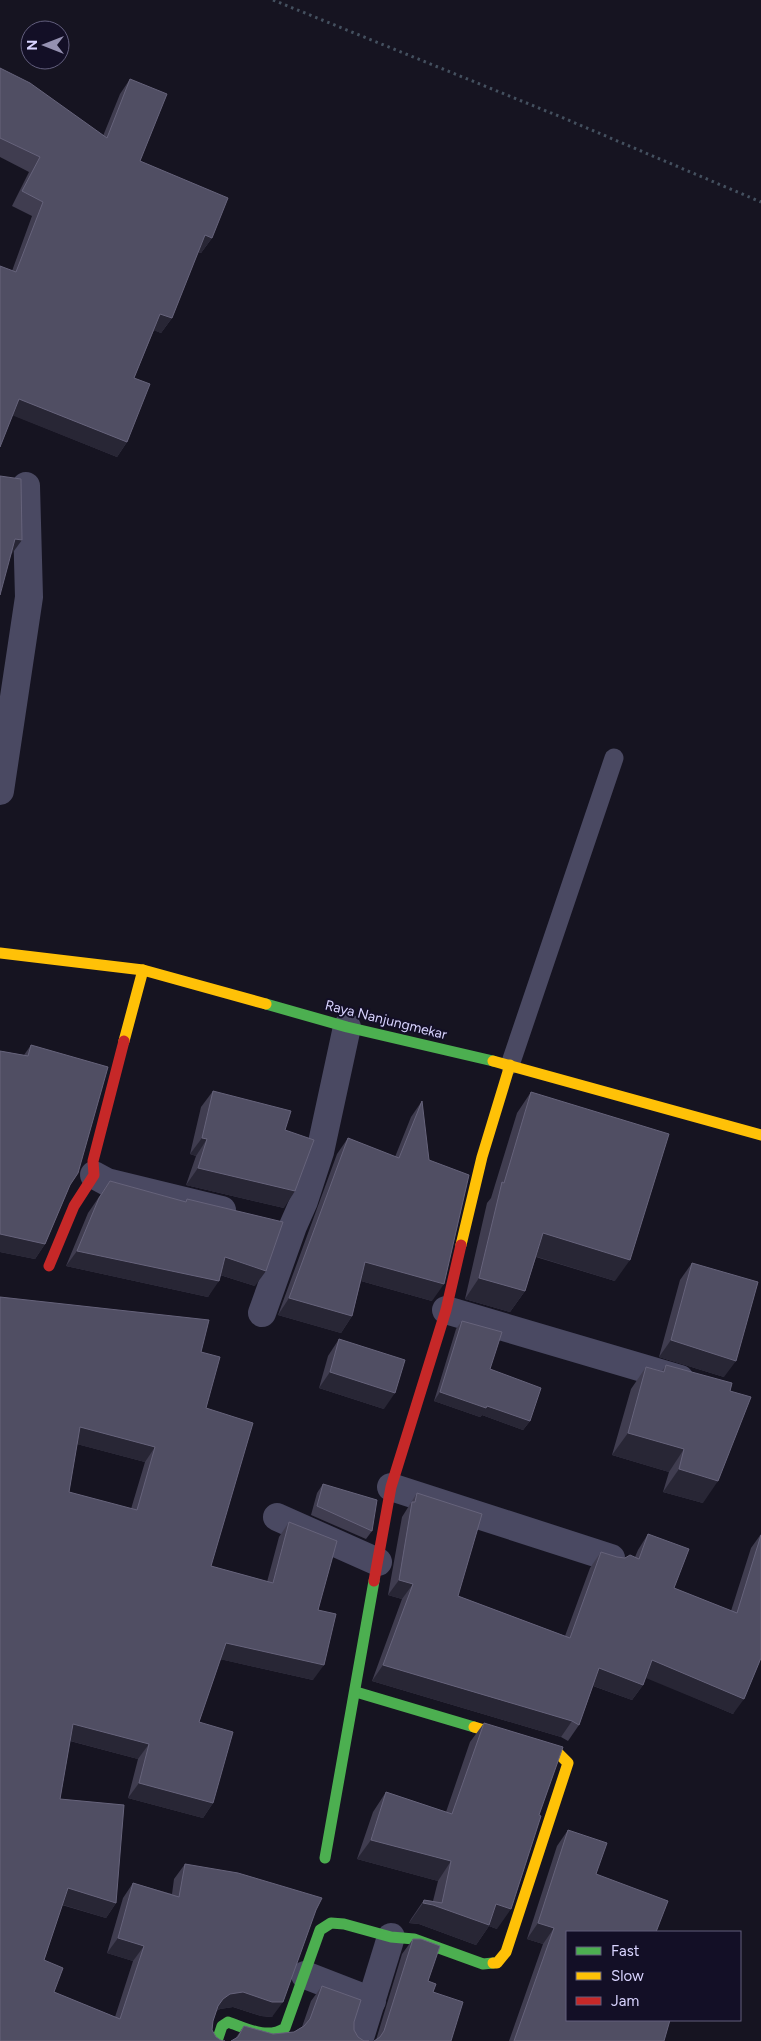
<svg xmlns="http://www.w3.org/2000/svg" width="761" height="2041" font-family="Figtree,sans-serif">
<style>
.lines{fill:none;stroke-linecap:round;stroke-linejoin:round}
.path{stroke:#44505f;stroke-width:3;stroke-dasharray:2.5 4;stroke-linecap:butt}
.lane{stroke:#4a4962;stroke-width:19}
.street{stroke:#4a4962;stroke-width:28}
.fast{stroke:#4caf50;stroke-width:11}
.slow{stroke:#ffc107;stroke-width:11}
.jam{stroke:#c62828;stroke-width:11}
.wall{fill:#403d50;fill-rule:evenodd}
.shaded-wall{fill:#282635}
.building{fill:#504e63;stroke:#66637b;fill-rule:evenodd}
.labels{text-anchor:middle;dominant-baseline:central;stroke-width:4;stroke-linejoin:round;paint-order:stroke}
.street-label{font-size:14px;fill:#d9d4ff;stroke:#130f26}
</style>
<rect width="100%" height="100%" fill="#161421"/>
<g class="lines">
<polyline class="path" points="273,0 561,117 761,202"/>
<polyline class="lane" points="510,1065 614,758"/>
<g class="street">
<polyline points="0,791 29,597 26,486"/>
<polyline points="94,1175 107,1182 222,1210"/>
<polyline points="446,1310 680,1379"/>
<polyline points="262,1313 293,1226 304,1201 320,1152 347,1027"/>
<polyline points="391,1487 611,1558"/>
<polyline points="277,1517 378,1562"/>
<polyline points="305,1975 372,2001"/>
<polyline points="359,2041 391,1937"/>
</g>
<g class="fast">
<polyline points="266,1004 347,1027 493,1061"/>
<polyline points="356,1692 474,1727"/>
<polyline points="325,1858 374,1581"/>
<path d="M217,2041L222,2026L228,2022C246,2028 267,2040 285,2028L320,1930L331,1923L344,1924L391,1937L414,1939L483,1964L493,1963"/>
</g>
<g class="slow">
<polyline points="0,953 143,970 266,1004"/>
<polyline points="124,1041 143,970"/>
<polyline points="493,1061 761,1135"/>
<polyline points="461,1245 482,1157 510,1065"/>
<polyline points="474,1727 557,1752 568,1763 506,1952 497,1963 493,1963"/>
</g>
<g class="jam">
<polyline points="49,1266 74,1206 94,1175 93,1161 124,1041"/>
<polyline points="374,1581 391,1487 446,1310 461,1245"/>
</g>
</g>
<g class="wall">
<polygon points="0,68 103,136 120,94 130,79 140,161 212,238 201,253 198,252 172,318 161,333 154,330 134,378 127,442 117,457 13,415 12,271 32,216 12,206 29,172 0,157"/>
<polygon points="31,1045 70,1185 45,1244 35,1259 0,1252 0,1051 24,1055"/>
<polygon points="213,1091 285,1130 284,1208 186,1185 196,1156 190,1154 201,1107"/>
<polygon points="531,1092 615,1281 536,1257 525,1291 510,1312 465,1299 487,1203 491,1198 517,1113"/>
<polygon points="422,1101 432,1301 361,1281 352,1316 341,1333 278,1315 337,1154 348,1138 395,1157 411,1117"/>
<polygon points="110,1181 185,1202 187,1199 255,1286 220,1275 208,1297 66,1266 88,1213"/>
<polygon points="692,1263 724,1377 659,1357 680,1280"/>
<path d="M0,1297L201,1352L206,1408L211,1566L267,1582L279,1537L289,1522L318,1610L313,1680L220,1659L199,1722L213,1803L203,1818L128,1798L138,1759L70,1741L60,1799L116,1903L106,1918L62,1905L44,1960L54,1992L115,2017L133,1961L107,1953L123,1898L133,1883L172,1894L174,1879L185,1864L316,1910L272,2017L261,2016L233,2007L220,2009L216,2011L213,2021L212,2030L216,2037L222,2041H0ZM77,1444L145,1462L131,1509L69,1492Z"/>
<polygon points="462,1321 490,1369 530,1421 523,1430 482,1415 480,1417 434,1401 456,1329"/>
<polygon points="339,1339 384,1409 319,1388 328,1356"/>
<polygon points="666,1365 703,1503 663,1492 669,1472 612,1455 631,1389 646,1367 662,1371"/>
<polygon points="323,1484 372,1531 366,1539 311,1515 317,1493"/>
<polygon points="417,1493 458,1596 565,1636 590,1568 601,1552 617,1557 635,1557 638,1550 648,1534 674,1588 731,1611 751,1548 761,1534 761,1658 733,1714 646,1677 643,1685 632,1700 593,1686 579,1725 568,1741 561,1737 372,1681 402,1599 388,1595 402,1517"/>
<polygon points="484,1723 497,1929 489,1926 476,1945 419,1924 409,1923 411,1919 424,1900 433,1901 438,1881 357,1859 373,1812 386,1792 446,1812 470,1742"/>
<polygon points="568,1830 567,1932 664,2041 509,2041 543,1944 527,1939 557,1846"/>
<polygon points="413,1939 428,1981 433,1992 451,2041 376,2040 402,1954"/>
<polygon points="322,1986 354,2022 354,2030 358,2037 364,2041 235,2039 244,2026 273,2034 294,2032 302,2027 311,2001"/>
</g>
<g class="shaded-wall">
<polygon points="205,235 212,238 201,253 194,250"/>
<polygon points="160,314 172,318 161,333 150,329"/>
<polygon points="19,399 127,442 117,457 9,414"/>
<polygon points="15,539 22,540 11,555 4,554"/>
<polygon points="202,1138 207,1139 196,1156 190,1154"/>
<polygon points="198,1168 295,1191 284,1208 186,1185"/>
<polygon points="543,1233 630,1260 615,1281 528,1254"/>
<polygon points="0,1234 45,1244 35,1259 0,1252"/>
<polygon points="77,1251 219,1281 208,1297 66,1266"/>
<polygon points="225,1257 266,1271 255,1286 214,1273"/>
<polygon points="365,1262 444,1284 432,1301 354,1279"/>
<polygon points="479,1278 525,1291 510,1312 465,1299"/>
<polygon points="289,1298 352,1316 341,1333 278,1315"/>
<polygon points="671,1340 736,1361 724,1377 659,1357"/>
<polygon points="330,1372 395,1393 384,1409 319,1388"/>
<polygon points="440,1392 487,1406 530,1421 523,1430 482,1415 480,1417 434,1401"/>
<polygon points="80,1427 155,1447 145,1462 69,1442"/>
<polygon points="628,1433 684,1449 669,1472 612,1455"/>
<polygon points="679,1469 718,1481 703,1503 663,1492"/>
<polygon points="399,1580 413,1584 402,1599 388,1595"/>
<polygon points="226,1643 324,1665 313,1680 215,1658"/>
<polygon points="652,1660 744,1699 733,1714 641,1676"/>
<polygon points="383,1665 572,1721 561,1737 372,1681"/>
<polygon points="599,1668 643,1685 632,1700 588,1684"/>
<polygon points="73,1724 149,1744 138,1759 63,1739"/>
<polygon points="139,1783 213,1803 203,1818 128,1798"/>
<polygon points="371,1840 451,1861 438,1881 357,1859"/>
<polygon points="68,1888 116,1903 106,1918 57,1903"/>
<polygon points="423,1903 496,1904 511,1909 497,1929 489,1926 476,1945 419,1924 409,1923"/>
<polygon points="538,1923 554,1928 543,1944 527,1939"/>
<polygon points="118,1938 144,1946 133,1961 107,1953"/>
<polygon points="243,1992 283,2002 272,2017 261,2016 233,2007 220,2009 213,2013 223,1999 230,1994"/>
</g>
<g class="building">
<polygon points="0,68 30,83 107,138 130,79 167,94 140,161 228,198 212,238 205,235 172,318 160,314 134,378 150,384 127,442 19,399 0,447 0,266 16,272 43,202 22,191 40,157 0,138"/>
<polygon points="0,476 21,479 22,540 15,539 0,595"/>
<polygon points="31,1045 108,1067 78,1173 70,1185 45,1244 0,1234 0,1051 28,1056"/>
<polygon points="213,1091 291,1111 285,1130 314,1140 295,1191 198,1168 207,1139 202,1138"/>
<polygon points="531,1092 669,1134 630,1260 543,1233 525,1291 479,1278 502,1182 504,1183"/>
<polygon points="422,1101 429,1160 469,1175 444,1284 365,1262 352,1316 289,1298 348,1138 399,1158"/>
<polygon points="110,1181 186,1202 187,1199 283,1222 266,1271 225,1257 219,1281 77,1251 99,1198"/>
<polygon points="692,1263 758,1282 736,1361 671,1340"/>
<path d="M0,1297L209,1320L201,1352L220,1357L206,1408L253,1423L211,1566L273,1583L289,1522L337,1541L318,1610L336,1614L324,1665L226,1643L199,1722L233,1732L213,1803L139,1783L149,1744L73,1724L60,1799L124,1805L116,1903L68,1888L44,1960L63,1968L54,1992L120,2019L144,1946L118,1938L133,1883L179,1897L185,1864L238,1873L322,1898L316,1910L283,2002H272L243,1992L230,1994L223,1999L218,2006L213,2021L212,2030L216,2037L222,2041H225H0ZM80,1427L155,1447L137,1510L69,1492Z"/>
<polygon points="462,1321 502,1332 490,1369 541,1388 530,1421 487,1406 486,1408 440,1392"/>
<polygon points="339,1339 405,1360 395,1393 330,1372"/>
<polygon points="666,1365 732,1383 730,1391 751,1397 718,1481 679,1469 684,1449 628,1433 646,1367 664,1372"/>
<polygon points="323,1484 377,1500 372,1531 317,1506"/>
<polygon points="417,1493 482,1514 458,1596 570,1638 601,1552 617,1557 625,1558 630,1555 639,1559 648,1534 689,1549 674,1588 737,1613 761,1535 761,1658 744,1699 652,1660 643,1685 599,1668 579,1725 572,1721 383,1665 413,1584 399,1580 412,1502 415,1502"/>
<polygon points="484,1723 563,1747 539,1815 541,1816 511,1909 496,1904 489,1925 433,1905 423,1903 424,1900 442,1903 451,1861 371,1840 386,1792 452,1814"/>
<polygon points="568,1830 607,1843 596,1874 668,1901 656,1932 567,1932 567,2020 670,2020 664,2041 514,2041 554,1928 538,1923"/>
<polygon points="413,1939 421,1939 440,1946 428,1981 436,1984 433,1992 463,2002 451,2041 374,2041 380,2037 384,2031"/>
<polygon points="322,1986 361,2000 354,2022 354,2030 358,2037 364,2041 369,2041 231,2041 238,2037 244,2026 273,2034 294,2032 304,2026 310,2019"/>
</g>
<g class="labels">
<g class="street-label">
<text transform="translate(386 1020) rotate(14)">Raya Nanjungmekar</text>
</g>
</g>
<rect x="566" y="1931" width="175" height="90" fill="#130f26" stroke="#625e7d"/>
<rect x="576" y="1947" width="25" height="8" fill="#4caf50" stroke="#625e7d"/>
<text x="611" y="1956" font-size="15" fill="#d9d4ff">Fast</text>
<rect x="576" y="1972" width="25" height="8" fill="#ffc107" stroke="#625e7d"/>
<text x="611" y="1981" font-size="15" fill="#d9d4ff">Slow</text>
<rect x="576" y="1997" width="25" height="8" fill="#c62828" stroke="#625e7d"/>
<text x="611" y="2006" font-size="15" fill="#d9d4ff">Jam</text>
<g transform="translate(45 45) rotate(270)"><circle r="24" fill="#130f26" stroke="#625e7d"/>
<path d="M0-4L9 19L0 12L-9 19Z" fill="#9591b1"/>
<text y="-8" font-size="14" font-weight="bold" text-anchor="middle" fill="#d9d4ff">N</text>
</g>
</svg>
